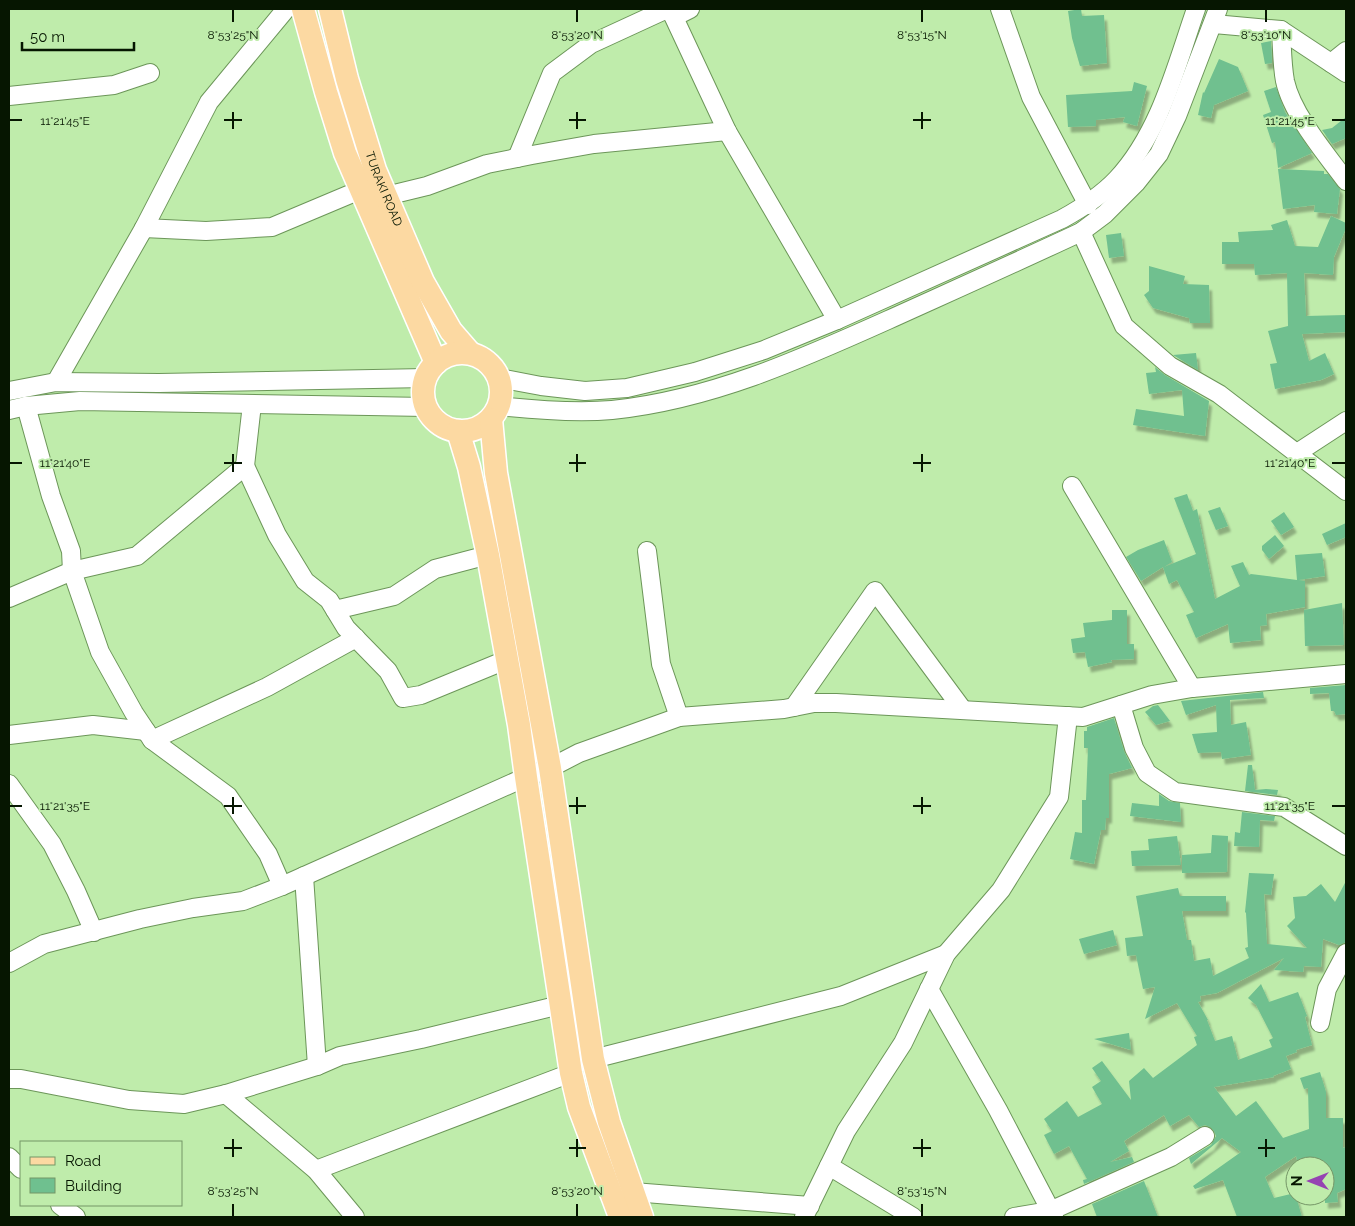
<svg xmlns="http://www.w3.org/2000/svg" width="1355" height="1226" font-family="Raleway,sans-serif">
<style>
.building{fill:#6fc08f;filter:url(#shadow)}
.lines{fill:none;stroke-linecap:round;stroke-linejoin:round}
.minor-casing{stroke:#6c9659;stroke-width:20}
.major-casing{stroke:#fff;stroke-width:25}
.minor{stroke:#fff;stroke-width:18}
.major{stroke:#fcd9a2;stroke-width:22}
.ticks{fill:none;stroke:#061601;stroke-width:2}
.labels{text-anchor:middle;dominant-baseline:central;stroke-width:4;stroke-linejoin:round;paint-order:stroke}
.street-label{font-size:12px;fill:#061601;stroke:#bfecab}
.ticks-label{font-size:12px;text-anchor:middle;fill:#061601;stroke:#bfecab;stroke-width:4;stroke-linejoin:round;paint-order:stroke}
</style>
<defs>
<filter id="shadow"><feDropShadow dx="3" dy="5.5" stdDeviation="1" flood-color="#0004"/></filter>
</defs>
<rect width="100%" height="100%" fill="#bfecab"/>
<g class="building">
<polygon points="1081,9 1082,16 1104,15 1107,63 1080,66 1072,38 1068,11"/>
<polygon points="1271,41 1272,63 1265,64 1261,43"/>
<polygon points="1219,59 1238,67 1248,91 1214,105 1211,118 1198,115 1203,92 1204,93"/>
<polygon points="1134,82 1147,86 1137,126 1123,122 1125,117 1096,120 1096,126 1068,127 1066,95 1132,91"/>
<polygon points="1276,87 1285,112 1312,153 1278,168 1275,142 1272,143 1263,115 1271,112 1264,91"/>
<polygon points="1346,117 1346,138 1332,144 1322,130 1332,128"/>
<polygon points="1278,169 1324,171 1324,174 1328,174 1340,189 1337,214 1314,212 1315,205 1283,209"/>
<polygon points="1331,216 1346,223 1346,228 1334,257 1333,275 1304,273 1306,316 1346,315 1346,332 1302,334 1309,361 1325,353 1334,374 1321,380 1275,389 1270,364 1277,363 1268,331 1288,326 1287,273 1255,275 1254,264 1222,264 1222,242 1239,242 1238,232 1273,230 1271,225 1287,220 1295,246 1318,247"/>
<polygon points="1121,233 1124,256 1109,258 1106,235"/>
<polygon points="1149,266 1185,276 1183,284 1209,285 1210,323 1190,323 1189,318 1153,308 1144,295 1149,291"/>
<polygon points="1196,353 1198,370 1173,355"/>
<polygon points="1155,367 1165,375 1209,401 1205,436 1133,425 1136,409 1184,416 1182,390 1149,394 1146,373 1156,372"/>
<polygon points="1187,494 1193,511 1197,509 1215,599 1240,586 1231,566 1243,562 1249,575 1251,574 1297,580 1295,555 1322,553 1325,576 1299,580 1305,581 1305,607 1266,614 1267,625 1260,626 1261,640 1230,643 1228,624 1196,638 1186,615 1194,612 1177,580 1169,584 1163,567 1141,581 1126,557 1138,550 1164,540 1172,562 1164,567 1196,554 1174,498"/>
<polygon points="1220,507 1228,526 1216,530 1208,511"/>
<polygon points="1284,512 1294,527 1281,535 1271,521"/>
<polygon points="1346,523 1346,537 1327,545 1322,534"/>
<polygon points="1275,535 1284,546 1269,559 1262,550 1262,546"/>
<polygon points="1342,603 1344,645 1305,646 1304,610"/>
<polygon points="1112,610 1127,610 1127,644 1134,644 1134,659 1111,660 1112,662 1088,667 1085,652 1073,653 1071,639 1085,637 1083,623 1112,620"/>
<polygon points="1346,685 1346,714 1336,715 1334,711 1331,711 1329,693 1310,694 1310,688"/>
<polygon points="1263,692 1264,698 1230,700 1231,725 1246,722 1251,755 1222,759 1221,752 1198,753 1192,734 1217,732 1216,705 1186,715 1181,701"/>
<polygon points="1158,705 1170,721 1156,725 1145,712 1153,706"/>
<polygon points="1114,718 1124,751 1132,768 1109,774 1109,818 1106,818 1105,830 1101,830 1094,864 1070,859 1075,832 1082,833 1082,800 1086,800 1088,748 1084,748 1084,731 1087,731 1087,727"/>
<polygon points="1248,765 1252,765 1255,790 1266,789 1278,790 1277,795 1245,791"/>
<polygon points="1159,794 1169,801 1180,803 1181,822 1130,816 1132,803 1159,806"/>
<polygon points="1242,812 1275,816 1274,821 1260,820 1259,847 1234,846 1235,832 1240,833"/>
<polygon points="1212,835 1228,836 1227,872 1182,873 1182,855 1211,853"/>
<polygon points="1177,836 1181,865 1132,866 1131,851 1149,850 1148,839"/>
<polygon points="1249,873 1274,874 1271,895 1264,894 1267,944 1307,948 1287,926 1295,918 1293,897 1306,896 1321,884 1335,902 1346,881 1346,942 1339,945 1323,939 1321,967 1304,966 1303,972 1274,970 1284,958 1217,993 1200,996 1201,1001 1198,1002 1208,1020 1207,1020 1215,1041 1232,1036 1238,1060 1272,1047 1269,1040 1273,1038 1256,1005 1248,998 1261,984 1269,1002 1298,992 1307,1016 1305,1017 1312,1045 1296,1050 1297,1052 1286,1056 1291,1069 1273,1076 1274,1077 1214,1087 1236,1116 1256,1101 1283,1138 1309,1129 1308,1088 1304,1089 1300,1078 1320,1072 1326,1092 1326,1118 1343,1118 1343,1148 1346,1147 1346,1189 1337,1193 1338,1202 1325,1203 1325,1166 1299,1166 1296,1156 1265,1177 1274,1198 1295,1193 1302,1217 1237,1217 1223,1180 1195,1189 1193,1186 1241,1152 1222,1138 1191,1164 1189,1158 1211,1145 1216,1136 1214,1131 1210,1127 1205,1125 1199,1127 1189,1115 1170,1126 1164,1115 1124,1141 1129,1151 1110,1162 1132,1157 1134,1162 1084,1184 1083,1180 1087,1179 1069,1146 1054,1154 1044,1135 1052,1131 1044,1119 1067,1101 1078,1117 1102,1104 1092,1087 1101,1081 1092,1068 1102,1061 1131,1100 1129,1081 1144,1068 1153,1078 1197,1045 1194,1037 1197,1036 1177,1003 1145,1019 1155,987 1143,989 1136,955 1127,956 1125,938 1143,936 1136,896 1178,888 1180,896 1226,896 1226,911 1182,911 1187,940 1191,940 1194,961 1210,958 1213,976 1249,958 1245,948 1248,947 1246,913 1245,912"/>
<polygon points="1113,930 1117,945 1084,954 1079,939"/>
<polygon points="1129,1033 1131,1050 1094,1039"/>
<polygon points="1144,1181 1158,1217 1097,1217 1092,1204"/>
</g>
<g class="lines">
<defs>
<g id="minor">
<polyline points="670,9 727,131 837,320"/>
<polyline points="1000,9 1031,97 1088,205"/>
<polyline points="674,17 690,9"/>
<polyline points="1214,24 1281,30 1346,73"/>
<path d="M1281,30C1282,47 1282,65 1285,81C1292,114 1326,154 1346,181"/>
<polyline points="1331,63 1346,51"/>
<polyline points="9,96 114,85 150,73"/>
<polyline points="517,158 552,73 591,44 667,9"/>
<polyline points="386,196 427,186 487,164 532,155 594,144 727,131"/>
<polyline points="144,228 206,231 272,227 360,190"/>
<polyline points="1081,232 1124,326 1170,366 1219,394 1346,491"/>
<path d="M499,378L541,386L585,391L627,388L695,372L764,350L837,320L1062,219C1082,208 1101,196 1117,179C1160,133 1176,66 1196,9"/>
<polyline points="56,382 144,228 209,102 286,9"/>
<polyline points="9,391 56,382 159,383 426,378"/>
<polyline points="26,406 51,496 71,551 72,571 100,652 134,713 152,740 228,796 268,854 282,886"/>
<path d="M499,406C536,410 576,413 612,410C710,400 799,360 888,320C952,291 1017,262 1081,232L1105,214L1136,183L1159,154L1177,116L1218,9"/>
<polyline points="9,410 26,406 80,401 426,407"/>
<polyline points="1297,453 1346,421"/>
<polyline points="245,466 277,535 305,581 329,600 346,628 388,671 403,698 421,695 506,660"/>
<polyline points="1072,486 1192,688"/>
<polyline points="647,551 661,664 679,717"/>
<polyline points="9,598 72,571 137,556 245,466 252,404"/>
<polyline points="335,610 394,596 435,569 488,555"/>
<polyline points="1121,705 1134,748 1147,773 1175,792 1284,807 1346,846"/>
<polyline points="794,707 875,591 963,710"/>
<polyline points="9,735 93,725 146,731"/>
<polyline points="152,740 267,687 356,638"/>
<polyline points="9,784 52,844 76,891 94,932"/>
<polyline points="304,876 317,1066"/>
<polyline points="9,963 44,944 140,919 193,908 243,901 282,886 526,777 550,768 579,753 679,717 784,709 814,703 836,703 1083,717 1152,695 1192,688 1346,674"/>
<polyline points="929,989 998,1110 1054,1217"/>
<polyline points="1320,1023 1327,989 1346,953"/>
<polyline points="593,1059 841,996 946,954"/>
<polyline points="9,1079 21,1079 129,1100 184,1104 226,1094 317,1066 340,1056 421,1039 560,1005"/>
<polyline points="226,1094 316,1170 355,1217"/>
<polyline points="9,1157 21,1169"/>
<polyline points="829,1166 913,1217"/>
<polyline points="316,1170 571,1073"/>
<polyline points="633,1192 810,1206"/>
<polyline points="60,1205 76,1217"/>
<polyline points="804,1217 846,1131 903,1043 946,954 1001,890 1059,797 1068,716"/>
<polyline points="1014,1217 1050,1211 1171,1157 1205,1136"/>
</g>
<g id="major">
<polyline points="303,9 326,92 345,153 436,363"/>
<path id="s1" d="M330,9L347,79L375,170L423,282L451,331L470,353"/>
<circle cx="462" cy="392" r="39"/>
<polyline points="491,419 496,473 550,768 593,1059 609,1122 642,1217"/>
<polyline points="458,431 469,467 488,555 519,725 526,777 571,1073 579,1107 620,1217"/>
</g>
</defs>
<use href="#minor" class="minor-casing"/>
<use href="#major" class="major-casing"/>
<use href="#minor" class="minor"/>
<use href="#major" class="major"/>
</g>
<path class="ticks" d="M233,10V22M577,10V22M922,10V22M1266,10V22M233,112V129M577,112V129M922,112V129M10,120H22M224,120H242M569,120H586M913,120H931M1332,120H1345M233,454V472M577,454V472M922,454V472M10,463H22M224,463H242M569,463H586M913,463H931M1332,463H1345M233,797V814M577,797V814M922,797V814M10,806H22M224,806H242M569,806H586M913,806H931M1332,806H1345M233,1139V1157M577,1139V1157M922,1139V1157M1266,1139V1157M224,1148H242M569,1148H586M913,1148H931M1258,1148H1275M233,1204V1216M577,1204V1216M922,1204V1216"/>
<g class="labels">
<g class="street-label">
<text stroke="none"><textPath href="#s1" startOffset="188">TURAKI ROAD</textPath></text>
</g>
</g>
<g class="ticks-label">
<text x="233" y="39">8°53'25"N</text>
<text x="577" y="39">8°53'20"N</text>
<text x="922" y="39">8°53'15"N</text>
<text x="1266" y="39">8°53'10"N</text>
<text x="1290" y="125">11°21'45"E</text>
<text x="65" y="125">11°21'45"E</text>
<text x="1290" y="467">11°21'40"E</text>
<text x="65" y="467">11°21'40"E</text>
<text x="1290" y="810">11°21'35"E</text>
<text x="65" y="810">11°21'35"E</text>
<text x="233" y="1195">8°53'25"N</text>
<text x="577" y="1195">8°53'20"N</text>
<text x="922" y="1195">8°53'15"N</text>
</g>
<rect width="1355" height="1226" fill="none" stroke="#061601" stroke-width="20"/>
<rect x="20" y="1141" width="162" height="65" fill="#bfecab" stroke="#759667"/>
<rect x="30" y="1157" width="25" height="8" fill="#fcd9a2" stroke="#759667"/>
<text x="65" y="1166" font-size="15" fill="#061601">Road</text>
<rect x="30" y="1178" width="25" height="15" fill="#6fc08f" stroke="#759667"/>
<text x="65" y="1191" font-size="15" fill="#061601">Building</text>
<g transform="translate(1310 1181) rotate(270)"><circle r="24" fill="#bfecab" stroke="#759667"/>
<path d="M0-4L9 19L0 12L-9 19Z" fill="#9543b2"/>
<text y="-8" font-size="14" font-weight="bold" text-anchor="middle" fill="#061601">N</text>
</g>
<path d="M22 42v8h112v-8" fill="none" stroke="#061601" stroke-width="2.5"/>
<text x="30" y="42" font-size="15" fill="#061601" stroke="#bfecab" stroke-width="4" paint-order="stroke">50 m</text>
</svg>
